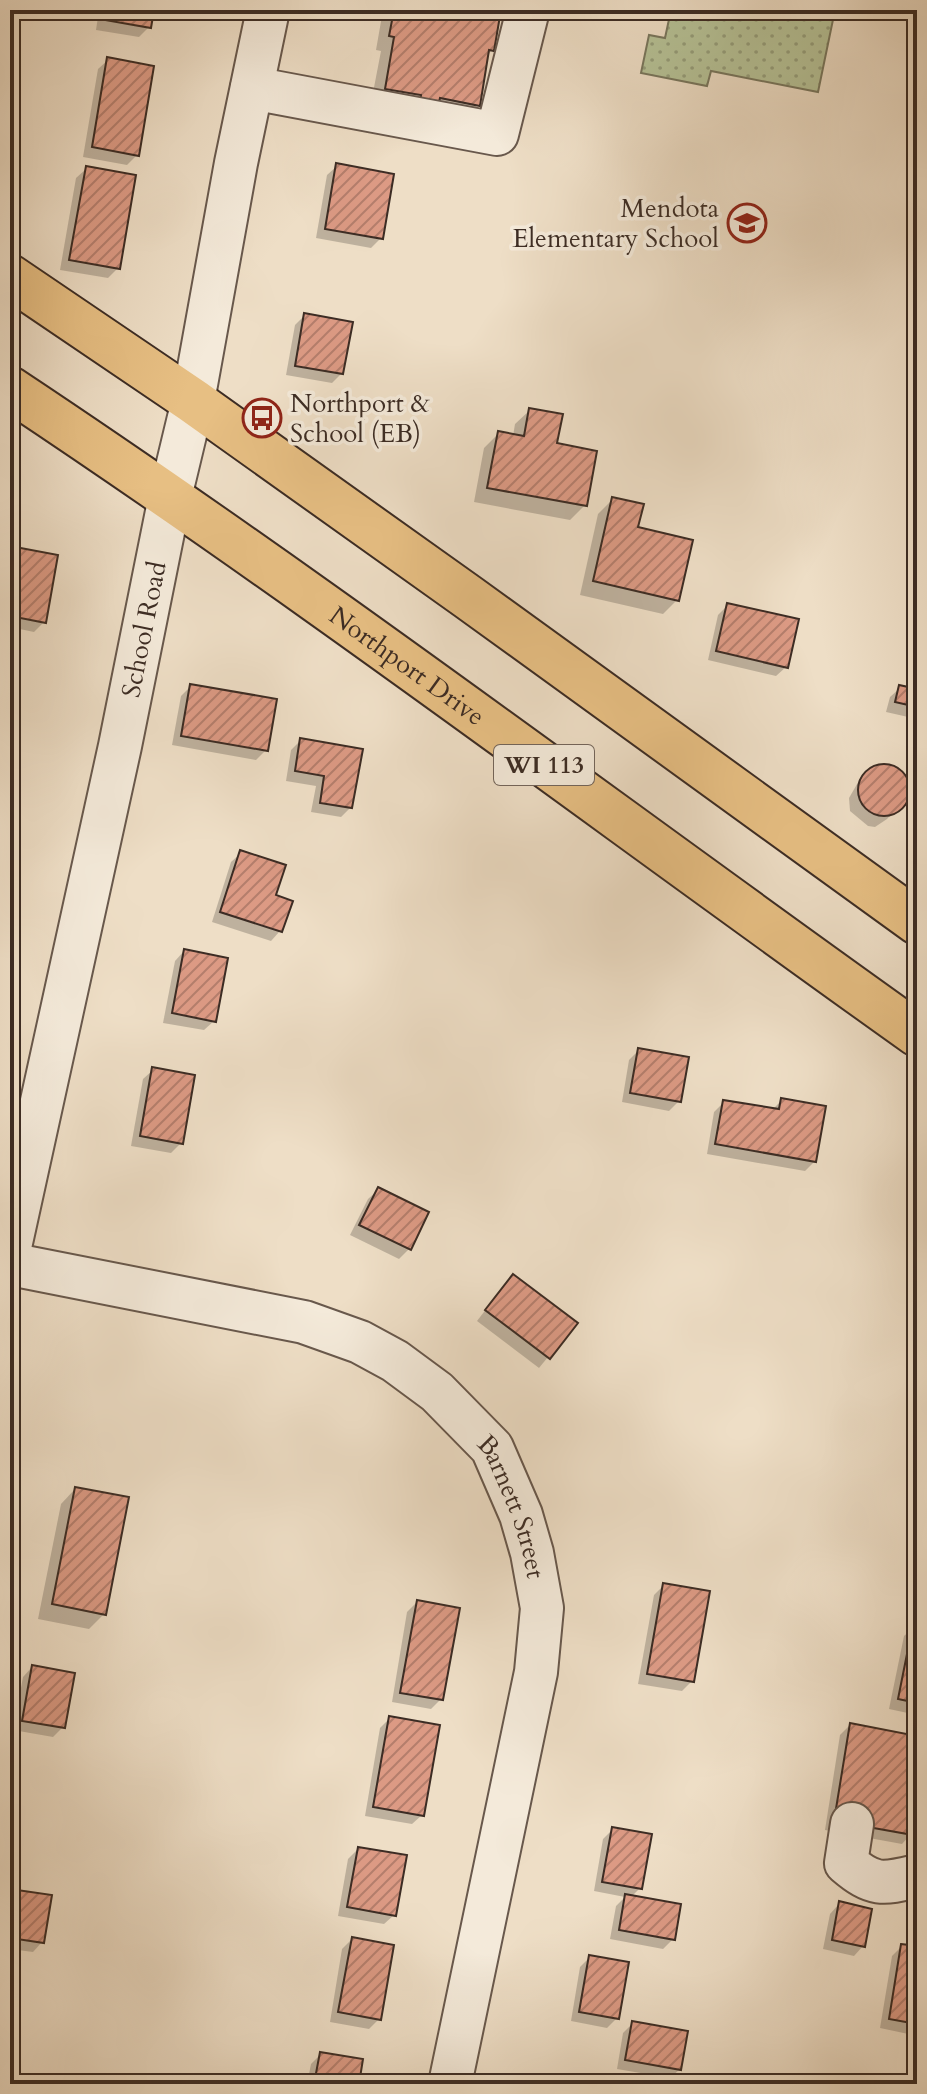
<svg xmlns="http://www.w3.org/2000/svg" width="927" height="2094" font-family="Cardo,serif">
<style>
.park{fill:url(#park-dots);stroke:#79775e;stroke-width:2}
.shadow{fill:#0003}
.building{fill:url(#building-hatch);stroke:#3c2c24;stroke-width:2}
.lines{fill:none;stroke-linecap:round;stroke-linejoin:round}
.minor-casing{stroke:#68584c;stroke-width:46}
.major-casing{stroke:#3c2c24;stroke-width:48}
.minor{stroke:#f4eada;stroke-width:42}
.major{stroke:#e7bf83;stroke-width:44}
.labels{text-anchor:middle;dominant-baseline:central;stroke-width:7;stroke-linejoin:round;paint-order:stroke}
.shield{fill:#f4eada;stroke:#73655b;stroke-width:2}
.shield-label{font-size:24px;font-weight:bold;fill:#3c2c24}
.poi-label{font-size:26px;fill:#3c2c24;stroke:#f4eada;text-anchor:end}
.street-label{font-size:26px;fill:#3c2c24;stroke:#f4eada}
</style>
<defs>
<pattern id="park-dots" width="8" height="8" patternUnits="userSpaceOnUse" patternTransform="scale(2)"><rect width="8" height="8" fill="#b6c297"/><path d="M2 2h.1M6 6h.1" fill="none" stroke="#959e7b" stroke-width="1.8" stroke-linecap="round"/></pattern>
<pattern id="building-hatch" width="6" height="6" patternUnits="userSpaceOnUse" patternTransform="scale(2)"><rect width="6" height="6" fill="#dc9a84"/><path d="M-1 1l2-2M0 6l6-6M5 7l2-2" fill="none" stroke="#b47e6c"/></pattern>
</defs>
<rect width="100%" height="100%" fill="#eedec6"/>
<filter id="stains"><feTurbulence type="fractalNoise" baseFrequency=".0025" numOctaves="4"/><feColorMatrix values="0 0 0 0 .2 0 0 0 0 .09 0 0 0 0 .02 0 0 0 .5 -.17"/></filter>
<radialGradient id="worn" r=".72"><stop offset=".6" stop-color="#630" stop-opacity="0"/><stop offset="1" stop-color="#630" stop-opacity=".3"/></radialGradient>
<polygon class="park" points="671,10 686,10 738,20 740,10 835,10 818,92 711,71 707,86 641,73 649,35 665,38"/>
<g class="shadow">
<polygon points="99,10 152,10 149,27 139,37 96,30"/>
<polygon points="383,10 499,10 492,50 487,56 478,105 463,119 371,103 381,51 376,50"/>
<polygon points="108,60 137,155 127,165 83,157 98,69"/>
<polygon points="337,166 381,238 371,248 316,238 327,175"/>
<polygon points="86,169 118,268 108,278 60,270 76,178"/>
<polygon points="305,315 342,373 332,383 286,375 295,325"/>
<polygon points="530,410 555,445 585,505 570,520 474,502 484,448 499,433 513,436 515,424"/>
<polygon points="613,499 636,529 677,600 663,614 580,595 598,514"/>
<polygon points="10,548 44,622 34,632 10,627"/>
<polygon points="728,605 786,667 776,676 708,660 718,615"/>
<polygon points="917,659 917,719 886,712 890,697 900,688 907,689 913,663"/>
<polygon points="191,686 266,750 256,760 172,745 181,696"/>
<polygon points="301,740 351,807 341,817 311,812 316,786 286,781 291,750"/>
<polygon points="879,766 892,767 900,772 907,785 908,796 887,819 875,827 868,826 850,811 849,798 860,779 870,769"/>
<polygon points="241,853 274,896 280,931 271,941 212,922 231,862"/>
<polygon points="184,951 214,1021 204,1030 163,1023 175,961"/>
<polygon points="639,1050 679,1101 669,1111 622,1102 629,1060"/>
<polygon points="153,1070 181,1143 171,1153 131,1146 143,1079"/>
<polygon points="782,1100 815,1161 805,1171 707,1154 714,1112 724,1102 772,1110"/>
<polygon points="378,1190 409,1249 399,1259 350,1235 368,1199"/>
<polygon points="503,1287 575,1324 539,1368 477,1321"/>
<polygon points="75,1489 104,1614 89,1629 38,1619 61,1504"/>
<polygon points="664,1585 692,1681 682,1691 638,1684 654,1595"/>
<polygon points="417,1602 441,1699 431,1709 392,1702 407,1612"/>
<polygon points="914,1627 917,1627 917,1715 889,1709 904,1636"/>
<polygon points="32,1667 63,1727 53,1737 13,1730 23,1677"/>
<polygon points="390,1718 422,1815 412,1824 365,1816 380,1728"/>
<polygon points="850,1725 917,1738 917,1803 911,1834 902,1844 825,1830 840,1735"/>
<polygon points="613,1829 640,1888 631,1897 673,1939 663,1949 610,1939 616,1906 625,1897 594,1891 603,1839"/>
<polygon points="358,1849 394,1915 384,1924 338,1916 348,1859"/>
<polygon points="10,1891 42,1942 33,1952 10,1949"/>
<polygon points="839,1904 863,1946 854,1956 823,1949 830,1914"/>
<polygon points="352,1939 379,2019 369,2029 330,2022 342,1949"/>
<polygon points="902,1946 917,1948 917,2031 913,2035 880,2028 892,1956"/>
<polygon points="590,1957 617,2018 607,2028 571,2021 580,1967"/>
<polygon points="633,2023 680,2069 670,2078 617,2069 623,2033"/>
<polygon points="321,2054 357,2084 307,2084 311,2064"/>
</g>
<g class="building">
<polygon points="107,10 154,10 151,28 105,20"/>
<polygon points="394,10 501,10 494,51 489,50 480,106 440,98 438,106 420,103 421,95 385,89 394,37 389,36"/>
<polygon points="107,57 154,66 139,156 92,147"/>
<polygon points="336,163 394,174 383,239 325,229"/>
<polygon points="86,166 136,175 120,269 69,260"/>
<polygon points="304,313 353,322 343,374 295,366"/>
<polygon points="529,408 563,414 557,443 597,451 587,506 487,488 498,431 524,436"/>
<polygon points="612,497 644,504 638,527 693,540 679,601 593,581"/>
<polygon points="10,546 58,555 46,623 10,616"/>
<polygon points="727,603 799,619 788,668 716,651"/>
<polygon points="917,673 917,707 895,702 899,685 913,688"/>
<polygon points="190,684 277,699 268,751 181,736"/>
<polygon points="300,738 363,749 352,808 320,803 324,776 295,771"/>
<circle cx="884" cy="790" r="26"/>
<polygon points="240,850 286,865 276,895 293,901 282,932 220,912"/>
<polygon points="184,949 228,958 216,1022 172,1013"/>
<polygon points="638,1048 689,1057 681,1102 630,1093"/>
<polygon points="152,1067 195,1075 183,1144 140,1136"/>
<polygon points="781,1098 826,1106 816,1162 715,1144 723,1100 779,1109"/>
<polygon points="378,1187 429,1212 411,1250 359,1225"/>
<polygon points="513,1274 578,1323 550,1359 485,1310"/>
<polygon points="75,1487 129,1497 106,1615 52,1604"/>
<polygon points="663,1583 710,1591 694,1682 647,1674"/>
<polygon points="417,1600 460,1608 443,1700 400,1693"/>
<polygon points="913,1624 917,1625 917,1703 898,1699"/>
<polygon points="32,1665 75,1673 65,1728 22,1721"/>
<polygon points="389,1716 440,1725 424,1816 373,1807"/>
<polygon points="850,1723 917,1736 917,1814 913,1835 834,1821"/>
<polygon points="612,1827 652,1834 642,1889 602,1882"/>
<polygon points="358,1847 407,1855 396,1916 347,1907"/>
<polygon points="10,1889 52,1895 44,1943 10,1938"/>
<polygon points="625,1894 681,1904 675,1940 619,1930"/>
<polygon points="839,1901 872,1909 865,1947 832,1940"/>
<polygon points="352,1937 394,1945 381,2020 338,2012"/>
<polygon points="901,1944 917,1946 917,2024 889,2019"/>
<polygon points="589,1955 629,1962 619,2019 579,2012"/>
<polygon points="10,1997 16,1998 10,2033"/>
<polygon points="632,2021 688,2031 681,2070 625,2060"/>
<polygon points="320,2052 363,2059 359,2084 314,2084"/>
</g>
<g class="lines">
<defs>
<g id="minor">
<polyline points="252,88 497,134 528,10"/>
<path id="s1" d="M10,1247L120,746L170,497L193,401L236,163L268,10"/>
<path id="s2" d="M10,1264L304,1322L360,1342L395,1361L437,1392L492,1448L521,1515L532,1553L542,1608L536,1672L450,2084"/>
<path d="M852,1824L846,1863C874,1887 883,1884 917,1876"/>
</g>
<g id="major">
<polyline points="10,277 193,401 468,597 917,922"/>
<path id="s3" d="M10,389C319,594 615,819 917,1034"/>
</g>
</defs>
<use href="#minor" class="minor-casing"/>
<use href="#major" class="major-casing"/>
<use href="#minor" class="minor"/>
<use href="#major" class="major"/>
</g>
<defs>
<symbol id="school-ring" viewBox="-11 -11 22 22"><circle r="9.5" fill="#f4eada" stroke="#8f2418" stroke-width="1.5"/><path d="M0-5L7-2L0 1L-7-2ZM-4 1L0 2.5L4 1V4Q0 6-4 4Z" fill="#8f2418"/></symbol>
<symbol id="bus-ring" viewBox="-11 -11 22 22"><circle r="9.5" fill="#f4eada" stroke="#8f2418" stroke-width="1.5"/><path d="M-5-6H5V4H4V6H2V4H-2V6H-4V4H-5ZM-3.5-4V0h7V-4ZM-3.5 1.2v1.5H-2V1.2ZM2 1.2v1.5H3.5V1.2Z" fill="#8f2418"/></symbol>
</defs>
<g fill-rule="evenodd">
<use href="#school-ring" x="725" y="201" width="44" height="44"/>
<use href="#bus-ring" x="240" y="396" width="44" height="44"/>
</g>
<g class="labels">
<rect class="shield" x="494" y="745" width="100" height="40" rx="6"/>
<g class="shield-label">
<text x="544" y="765">WI 113</text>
</g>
<g class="poi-label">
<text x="719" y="208">Mendota<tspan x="719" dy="30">Elementary School</tspan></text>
<text x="290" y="403" text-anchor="start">Northport &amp;<tspan x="290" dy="30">School (EB)</tspan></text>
</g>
<g class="street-label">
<text stroke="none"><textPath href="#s1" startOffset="632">School Road</textPath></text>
<text stroke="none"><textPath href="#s3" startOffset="484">Northport Drive</textPath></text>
<text stroke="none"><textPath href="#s2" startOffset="592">Barnett Street</textPath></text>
</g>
</g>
<rect width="927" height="2094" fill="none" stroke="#eedec6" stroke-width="40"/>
<rect x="12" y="12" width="903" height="2070" fill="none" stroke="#3c2c24" stroke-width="4"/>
<rect x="20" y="20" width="887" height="2054" fill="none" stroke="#3c2c24" stroke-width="2"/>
<rect width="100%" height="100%" filter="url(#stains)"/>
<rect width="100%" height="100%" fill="url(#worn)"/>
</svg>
